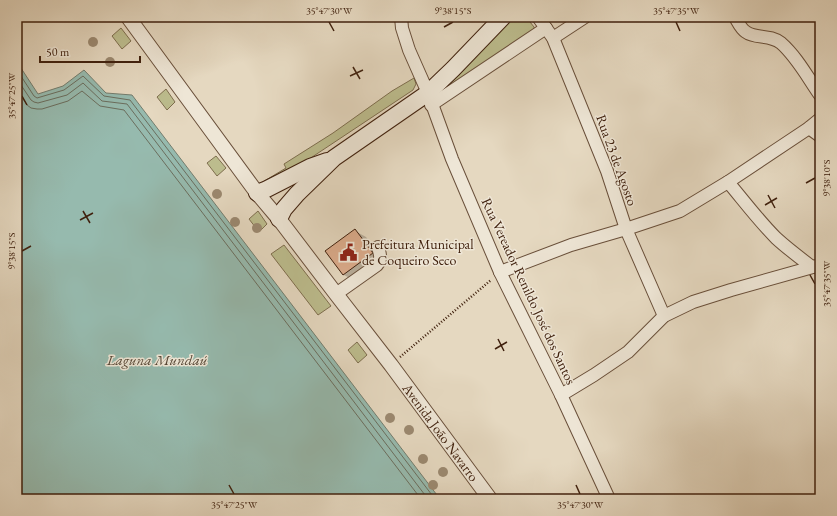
<svg xmlns="http://www.w3.org/2000/svg" width="837" height="516" font-family="'EB Garamond',serif">
<style>
.green{fill:#bcbc8d;stroke:#7e6e4e}
.water{fill:#96baae;stroke:#747d6e}
.shadow{fill:#0003}
.lines{fill:none;stroke-linecap:round;stroke-linejoin:round}
.shore{stroke:#6b6e5e;stroke-width:1}
.building{fill:#dbab8b;stroke:#40210e}
.minor-casing{stroke:#694f3a;stroke-width:14}
.tertiary-casing{stroke:#694f3a;stroke-width:16}
.secondary-casing{stroke:#40210e;stroke-width:18}
.path{stroke:#40210e;stroke-width:2.5;stroke-dasharray:1 2;stroke-linecap:butt}
.minor{stroke:#eee6d6;stroke-width:12}
.tertiary{stroke:#eee6d6;stroke-width:14}
.secondary{stroke:#eee6d6;stroke-width:16}
.tree{fill:#9b8970}
.ticks{fill:none;stroke:#40210e;stroke-width:1.5}
.labels{text-anchor:middle;dominant-baseline:central;stroke-width:3;stroke-linejoin:round;paint-order:stroke}
.street-label{font-size:14px;fill:#40210e;stroke:#eee6d6}
.poi-label{font-size:14px;fill:#40210e;stroke:#eee6d6;text-anchor:start}
.water-label{font-size:15px;font-style:italic;fill:#564736;stroke:#eee6d6}
.neatline{fill:none;stroke:#40210e;stroke-width:1.5}
.ticks-label{font-size:10px;text-anchor:middle;fill:#40210e}
</style>
<rect width="100%" height="100%" fill="#e5d8c0"/>
<filter id="stains"><feTurbulence type="fractalNoise" baseFrequency=".005" numOctaves="4"/><feColorMatrix values="0 0 0 0 .2 0 0 0 0 .09 0 0 0 0 .02 0 0 0 .5 -.17"/></filter>
<radialGradient id="worn" r=".72"><stop offset=".6" stop-color="#630" stop-opacity="0"/><stop offset="1" stop-color="#630" stop-opacity=".3"/></radialGradient>
<g class="green">
<polygon points="509,17 526,17 534,27 535,31 444,91 443,87"/>
<polygon points="121,28 131,41 122,49 112,36"/>
<polygon points="414,78 416,84 413,90 270,185 261,183 286,168 284,164 333,133 392,91"/>
<polygon points="166,89 175,102 167,110 157,97"/>
<polygon points="216,156 226,168 217,176 207,163"/>
<polygon points="258,211 267,224 259,232 249,219"/>
<polygon points="284,245 331,306 318,315 271,254"/>
<polygon points="357,342 367,355 358,363 348,350"/>
</g>
<polygon class="water" points="17,62 38,94 63,86 84,70 106,93 132,95 440,499 17,499"/>
<polygon class="shadow" points="355,231 366,237 383,260 355,281 344,275 326,252"/>
<g class="lines">
<g class="shore">
<polyline points="17,70 34,96 37,98 64,90 83,76 104,96 130,100 435,499"/>
<polyline points="17,79 31,100 34,102 38,103 67,95 83,83 102,101 127,104 428,499"/>
<polyline points="17,90 27,105 31,108 37,109 42,109 68,101 82,91 100,106 124,110 421,499"/>
</g>
</g>
<polygon class="building" points="355,229 373,253 343,275 325,251"/>
<g class="lines">
<defs>
<g id="minor">
<polyline points="401,17 402,28 409,50 428,93 452,159 500,272 561,395 609,499"/>
<polyline points="538,17 553,38 607,171 626,229 664,316"/>
<path d="M735,17C738,22 741,29 746,32C755,39 770,34 781,43C797,57 808,78 820,95"/>
<polyline points="553,38 585,17"/>
<polyline points="431,105 546,28"/>
<polyline points="809,128 820,136"/>
<path d="M728,182C744,201 759,221 776,238C788,249 800,258 812,267"/>
<polyline points="500,272 571,245 626,229 680,211 728,182 809,128 820,119"/>
<path d="M336,294L377,265C382,259 380,254 378,247"/>
<polyline points="561,395 594,375 628,352 664,316 693,302 731,290 820,265"/>
</g>
<g id="tertiary">
<path id="s1" d="M128,17L257,193L279,219L336,294L391,365L490,499"/>
</g>
<g id="secondary">
<polyline points="257,193 265,190 310,167 327,161"/>
<polyline points="279,219 284,209 297,194 334,158 428,93 453,69 503,17"/>
</g>
</defs>
<use href="#minor" class="minor-casing"/>
<use href="#tertiary" class="tertiary-casing"/>
<use href="#secondary" class="secondary-casing"/>
<polyline class="path" points="400,357 491,280"/>
<use href="#minor" class="minor"/>
<use href="#tertiary" class="tertiary"/>
<use href="#secondary" class="secondary"/>
</g>
<g class="tree">
<circle cx="93" cy="42" r="5"/>
<circle cx="110" cy="62" r="5"/>
<circle cx="217" cy="194" r="5"/>
<circle cx="235" cy="222" r="5"/>
<circle cx="257" cy="228" r="5"/>
<circle cx="390" cy="418" r="5"/>
<circle cx="409" cy="430" r="5"/>
<circle cx="423" cy="459" r="5"/>
<circle cx="443" cy="472" r="5"/>
<circle cx="433" cy="485" r="5"/>
</g>
<path class="ticks" d="M329,22L334,31M676,22L680,31M444,27L453,22M353,67L360,79M350,76L363,70M22,96L27,105M806,183L815,178M768,195L775,208M765,205L777,198M83,211L90,223M80,220L93,213M22,251L31,246M810,275L815,284M498,339L504,351M495,349L507,342M229,485L234,494M576,485L580,494"/>
<defs>
<symbol id="civic-bare" viewBox="-9 -9 18 18"><path d="M-.6-6.5H3V-4.5H.6V-3L4-1V1h2V6H-6V1h2V-1L-.6-3ZM-1.2 2.5V6h2.4V2.5Z" fill="#8f2418" stroke="#eee6d6" stroke-width="2.5" paint-order="stroke"/></symbol>
</defs>
<g fill-rule="evenodd">
<use href="#civic-bare" x="336" y="240" width="25" height="25"/>
</g>
<g class="labels">
<g class="street-label">
<text transform="translate(617 160) rotate(70)">Rua 23 de Agosto</text>
<text transform="translate(529 291) rotate(65)">Rua Vereador Renildo José dos Santos</text>
<text stroke="none"><textPath href="#s1" startOffset="520">Avenida João Navarro</textPath></text>
</g>
<g class="poi-label">
<text x="362" y="244">Prefeitura Municipal<tspan x="362" dy="16">de Coqueiro Seco</tspan></text>
</g>
<g class="water-label">
<text x="157" y="359">Laguna Mundaú</text>
</g>
</g>
<rect width="837" height="516" fill="none" stroke="#e5d8c0" stroke-width="44"/>
<path d="M40 56v6h100v-6" fill="none" stroke="#40210e" stroke-width="2"/>
<text x="46" y="56" font-size="12" fill="#40210e" stroke="#eee6d6" stroke-width="3" paint-order="stroke">50 m</text>
<rect x="22" y="22" width="793" height="472" class="neatline"/>
<g class="ticks-label">
<text x="329" y="14">35°47'30"W</text>
<text x="453" y="14">9°38'15"S</text>
<text x="676" y="14">35°47'35"W</text>
<text transform="translate(11 96) rotate(-90)" y="4">35°47'25"W</text>
<text transform="translate(826 178) rotate(-90)" y="4">9°38'10"S</text>
<text transform="translate(11 251) rotate(-90)" y="4">9°38'15"S</text>
<text transform="translate(826 284) rotate(-90)" y="4">35°47'35"W</text>
<text x="234" y="508">35°47'25"W</text>
<text x="580" y="508">35°47'30"W</text>
</g>
<rect width="100%" height="100%" filter="url(#stains)"/>
<rect width="100%" height="100%" fill="url(#worn)"/>
</svg>
